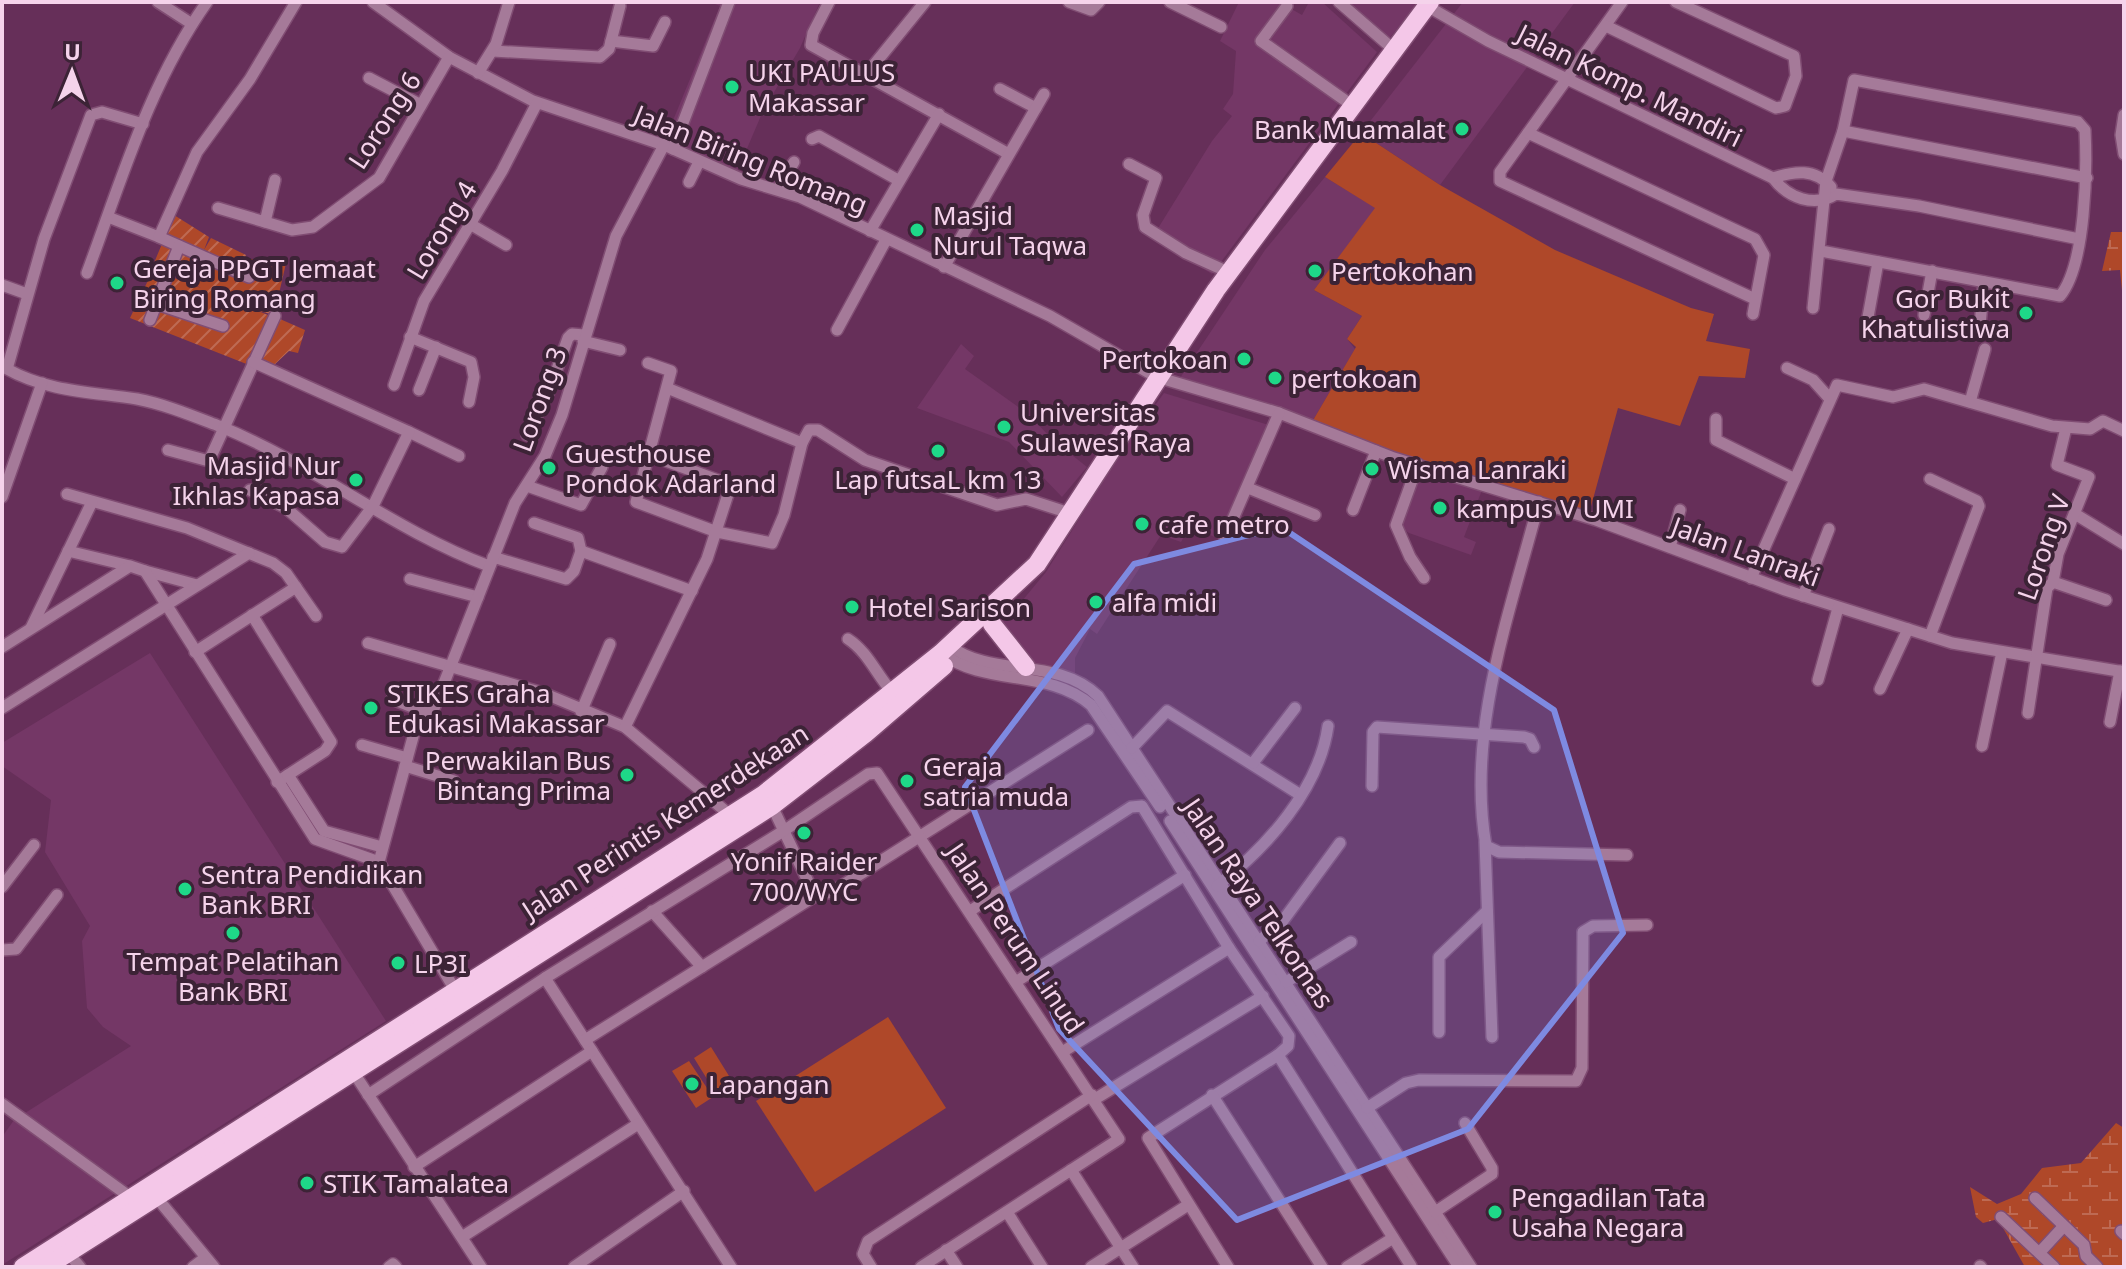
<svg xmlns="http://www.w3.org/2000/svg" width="2126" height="1269" font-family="'Noto Sans',sans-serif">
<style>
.built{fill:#743766}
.grass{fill:#af4829}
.wetland{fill:url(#wetland-marsh)}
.garden{fill:url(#garden-furrows)}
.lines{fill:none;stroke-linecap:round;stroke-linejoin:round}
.minor-casing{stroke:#804d73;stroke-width:14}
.trunk-casing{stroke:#804d73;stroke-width:21}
.minor{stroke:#a57a99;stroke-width:11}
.trunk{stroke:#f4c7e8;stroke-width:18}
.marked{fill:#7e8ae1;fill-opacity:0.2;stroke:#7e8ae1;stroke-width:6;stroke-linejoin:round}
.poi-dot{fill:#1ed888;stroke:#3c2336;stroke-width:3}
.labels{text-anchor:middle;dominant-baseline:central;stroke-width:8;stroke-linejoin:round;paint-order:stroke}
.poi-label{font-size:26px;fill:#f5d3eb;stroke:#3c2336;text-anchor:start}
.street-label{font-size:26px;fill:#f5d3eb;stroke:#3c2336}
</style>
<defs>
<pattern id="wetland-marsh" width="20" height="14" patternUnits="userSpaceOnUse" patternTransform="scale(2)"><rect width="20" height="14" fill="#af4829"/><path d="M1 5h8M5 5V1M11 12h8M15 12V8" fill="none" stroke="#be6a53"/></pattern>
<pattern id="garden-furrows" width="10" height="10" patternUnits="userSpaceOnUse" patternTransform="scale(2)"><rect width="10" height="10" fill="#af4829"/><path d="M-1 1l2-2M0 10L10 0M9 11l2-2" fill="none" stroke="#be6a53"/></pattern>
</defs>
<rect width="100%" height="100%" fill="#662f59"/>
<g class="built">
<polygon points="710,2 820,2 800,48 763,111 737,172 665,140 720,6"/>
<polygon points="1239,2 1279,2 1302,15 1309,2 1322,2 1377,52 1212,274 1152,238 1212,141 1232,116 1223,109 1233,94 1236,51 1220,41"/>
<polygon points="1342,2 1420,2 1385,43"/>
<polygon points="1463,2 1575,2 1440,185 1361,133"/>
<polygon points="1325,177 1376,208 1314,290 1362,316 1347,339 1355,349 1312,422 1180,378 1265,250"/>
<polygon points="961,344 974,356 965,369 1028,414 1052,439 1087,467 1062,497 1009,442 917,408"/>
<polygon points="1164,393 1275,427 1222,541 1191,525 1181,542 1161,535 1097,634 1090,629 1075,658 1075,674 1012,664 987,633 1012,613 1046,572 1122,451"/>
<polygon points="1418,467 1482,490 1464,537 1476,542 1471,555 1409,533 1398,525"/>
<polygon points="150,653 386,1021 2,1265 2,1137 14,1120 131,1046 103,1027 87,1008 82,941 90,926 45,852 51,800 2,766 2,743"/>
</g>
<g class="grass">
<polygon points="1361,133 1440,185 1555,250 1691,308 1714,314 1706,341 1750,349 1745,378 1699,376 1680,426 1618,408 1587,521 1414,463 1312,422 1356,347 1347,339 1362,316 1314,290 1375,208 1325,177"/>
<polygon points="888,1017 946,1108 815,1192 756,1101"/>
<polygon points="711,1047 734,1084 717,1095 694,1058"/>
<polygon points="689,1061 713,1097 696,1108 672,1071"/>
</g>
<g class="wetland">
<polygon points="2111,232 2124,232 2124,311 2120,270 2102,271"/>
<polygon points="2116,1123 2124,1128 2124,1267 2025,1267 1998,1219 1983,1223 1976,1217 1970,1187 1997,1204 2021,1194 2042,1168 2081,1163"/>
</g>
<g class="garden">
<polygon points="174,215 209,237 204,250 211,238 246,255 235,283 248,259 287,259 274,315 256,310 275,318 249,365 130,318 153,270 201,288 154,263"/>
<polygon points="280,319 305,330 298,353 289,351 274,365 260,360"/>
</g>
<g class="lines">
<defs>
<g id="minor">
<polyline points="158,2 192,24"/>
<polyline points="373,2 449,57 533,101 664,145 741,179 800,197 1050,316 1158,378"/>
<polyline points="829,2 813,33 811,45 1007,153"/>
<polyline points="1069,2 1091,10 1099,2"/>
<polyline points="1170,2 1221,27"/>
<polyline points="1339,2 1393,49"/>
<polyline points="1622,2 1500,172 1500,181 1755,299"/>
<polyline points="1287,6 1261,41 1353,106"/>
<path d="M1427,6L1488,41L1773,178C1788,198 1814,208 1836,194L1919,206L2079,239"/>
<polyline points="1606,26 1776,108 1785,106 1796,76 1794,56 1676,2"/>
<polyline points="611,41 653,46 665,22"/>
<polyline points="493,51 600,57 609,49 620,6"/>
<polyline points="478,73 496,44 509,2"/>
<polyline points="864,77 925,2"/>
<polyline points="369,78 421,105"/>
<polyline points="1000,89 1036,108"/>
<polyline points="2124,115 2121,135 2124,154"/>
<path d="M143,124L102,112L91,115L44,239L7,369C48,392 93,392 137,399C164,404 193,416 219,426C314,464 394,531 489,566"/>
<polyline points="1843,131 2087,178"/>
<polyline points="1528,133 1755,239 1764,255 1753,314"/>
<polyline points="812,139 819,136 898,180"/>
<polyline points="673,149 729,2"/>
<polyline points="1129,164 1156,178 1143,215 1145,227 1186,253 1228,272"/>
<path d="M1773,178C1794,171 1815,168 1831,187"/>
<polyline points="689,182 699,162"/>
<polyline points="778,189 794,162"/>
<polyline points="218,208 292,230 313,227 379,178 449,57"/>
<polyline points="108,217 159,237"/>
<polyline points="265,222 275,180"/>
<polyline points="470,224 506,245"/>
<polyline points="870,231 939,114"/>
<polyline points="944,267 1044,94"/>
<path d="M87,273C121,181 150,82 207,2"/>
<polyline points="249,277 159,237 197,152 250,79 296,2"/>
<polyline points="2,285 27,294"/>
<polyline points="157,304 223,326"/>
<path d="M1813,308L1826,181L1843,131L1854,80L2078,122L2085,130C2087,169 2086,265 2060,296L1821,251"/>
<polyline points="1924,315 1932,271"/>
<polyline points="1868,317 1878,262"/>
<polyline points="150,320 179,246"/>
<polyline points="1980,325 1984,282"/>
<polyline points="837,330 886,240"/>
<polyline points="410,337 471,362 474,377 469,402"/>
<polyline points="583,341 620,350"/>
<polyline points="648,363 671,371 636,502 717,532 772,543 784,515 802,443 667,388"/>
<polyline points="1787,368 1813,380 1830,399"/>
<polyline points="1167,380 1279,413 1394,458 1596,520 1785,590 1952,643 2124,672"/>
<polyline points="394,385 424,301 502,171 537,103"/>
<polyline points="419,390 436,347"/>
<polyline points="1970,402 1985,349"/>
<polyline points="1716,419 1716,440 1795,479"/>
<polyline points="409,432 459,456"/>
<polyline points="527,435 550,389 568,338 572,334 584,335"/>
<polyline points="802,443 809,430 818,430 865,460 997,505 1026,499 1063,511 1074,511"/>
<polyline points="168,450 209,461 275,316"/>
<polyline points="1418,464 1396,525 1410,557 1424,578"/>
<polyline points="527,486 581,505 602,467"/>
<polyline points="1248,488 1315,515"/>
<polyline points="250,490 286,508 325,542 342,547 373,506 409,432 253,362"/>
<polyline points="67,494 187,528 273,563 286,573 316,616"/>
<polyline points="2,497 42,383"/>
<path d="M1539,502C1510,613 1466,730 1486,846L1499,852L1627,855"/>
<polyline points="1353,510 1376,451"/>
<polyline points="2075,514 2124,544"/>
<polyline points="534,523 578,538 581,551"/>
<polyline points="1225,537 1279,413"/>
<polyline points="1670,547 1680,510"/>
<polyline points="68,551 130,566"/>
<polyline points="493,557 566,579 574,571 581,551 692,591"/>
<polyline points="145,571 197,585"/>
<polyline points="1751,578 1837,385 1893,397 1924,389 2052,426 2090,429 2103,421 2124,431"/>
<polyline points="410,579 478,597"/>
<polyline points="2053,582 2106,600"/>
<polyline points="1803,596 1829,529"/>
<polyline points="252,615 331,742 325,751 277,782"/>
<polyline points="31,628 92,502"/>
<polyline points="1930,636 1979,506 1977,501 1930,479"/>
<path d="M848,639C868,652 876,674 892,692"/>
<polyline points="368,643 543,693 625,727 730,815"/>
<path d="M950,646C992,678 1056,656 1098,696L1471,1267"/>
<polyline points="2,647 130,566 145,571 315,839 379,862 455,990"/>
<polyline points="195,652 296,587"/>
<path d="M941,653C986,687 1048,668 1091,705L1160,807"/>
<polyline points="1818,680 1838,608"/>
<polyline points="1880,689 1908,629"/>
<polyline points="392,699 427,713 433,711 515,503 545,456 562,415 616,236 664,145"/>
<polyline points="2,708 249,553"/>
<polyline points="581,712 610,644"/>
<polyline points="2028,713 2047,588 2053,582 2058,554 2089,477 2057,465 2066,428"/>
<polyline points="2110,722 2120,671"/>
<polyline points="625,727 707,559 731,485 647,454"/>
<polyline points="362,745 407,758"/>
<polyline points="1982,746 2002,652"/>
<polyline points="1132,748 1167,711 1299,794"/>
<polyline points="1253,763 1295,708"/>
<polyline points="405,766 454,781"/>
<polyline points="288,775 324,831 382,847"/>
<polyline points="1372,786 1373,732 1377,727 1524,737 1530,739 1534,747"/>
<polyline points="1170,821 1459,1267"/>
<polyline points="1485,842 1492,1037"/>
<polyline points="379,862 413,737"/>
<path d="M1217,886C1266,848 1319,790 1328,726"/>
<polyline points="2,887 34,845"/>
<polyline points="815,896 832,892 1088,730"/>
<polyline points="652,911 702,967"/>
<polyline points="970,911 1131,807 1142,806 1229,948 1289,1036 1288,1046 1278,1055 1148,1138 1228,1267"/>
<polyline points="1259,941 1282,922 1340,843"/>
<polyline points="2,950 16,949 57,895"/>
<polyline points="545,978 731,1267"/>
<polyline points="1017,981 1185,875"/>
<polyline points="1286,982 1351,942"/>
<polyline points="1439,1032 1439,957 1487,911"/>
<polyline points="585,1040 815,896 772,806"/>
<polyline points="1064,1051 1229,948"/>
<polyline points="1278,1055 1411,1266"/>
<polyline points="354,1073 481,1267"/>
<polyline points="368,1095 545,978 785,830 868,774 877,773 1119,1139 921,1267"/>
<polyline points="1212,1095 1322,1267"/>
<polyline points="1095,1099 1263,996"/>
<polyline points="2,1104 130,1197"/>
<polyline points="1367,1108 1406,1083 1419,1080 1576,1081 1582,1068 1583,932 1593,926 1647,925"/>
<polyline points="414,1167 592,1051"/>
<polyline points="1071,1170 1133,1267"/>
<polyline points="157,1198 214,1267"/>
<polyline points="2035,1198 2084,1245 2086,1256 2097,1267"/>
<polyline points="1007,1212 1042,1267"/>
<polyline points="1435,1212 1492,1174 1492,1168 1465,1123"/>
<polyline points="2001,1217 2054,1267"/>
<polyline points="2121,1231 2124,1234"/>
<polyline points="462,1237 638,1124"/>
<polyline points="946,1250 957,1267"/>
<polyline points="2040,1252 2063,1227"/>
<polyline points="69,1254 80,1267"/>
<polyline points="1980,1266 1981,1267"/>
<polyline points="193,1267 205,1258"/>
<polyline points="389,1267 393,1264 396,1267"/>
<polyline points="574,1267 684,1191"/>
<polyline points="871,1267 863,1254 868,1241 1092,1095"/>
<polyline points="1091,1267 1188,1205"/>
<polyline points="1347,1267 1393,1238"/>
</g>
<g id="trunk">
<polyline points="992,624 1026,667"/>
<polyline points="23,1267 764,794 941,653 1037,564 1216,290 1430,2"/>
<polyline points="46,1267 772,806 865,734 944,666"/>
</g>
</defs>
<use href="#minor" class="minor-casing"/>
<use href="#trunk" class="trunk-casing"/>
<use href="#minor" class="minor"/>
<use href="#trunk" class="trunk"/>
</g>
<path class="marked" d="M1281,527L1554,710L1623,933L1468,1129L1237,1220L1059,1029L965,787L1134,564Z"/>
<g class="poi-dot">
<circle cx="732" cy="87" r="8"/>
<circle cx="1462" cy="129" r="8"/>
<circle cx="917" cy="230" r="8"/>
<circle cx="1315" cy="271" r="8"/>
<circle cx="117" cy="283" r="8"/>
<circle cx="2026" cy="313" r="8"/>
<circle cx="1244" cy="359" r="8"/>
<circle cx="1275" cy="378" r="8"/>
<circle cx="1004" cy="427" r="8"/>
<circle cx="938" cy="451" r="8"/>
<circle cx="549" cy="468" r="8"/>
<circle cx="1372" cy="469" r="8"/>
<circle cx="356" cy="480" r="8"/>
<circle cx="1440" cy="508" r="8"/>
<circle cx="1142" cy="524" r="8"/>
<circle cx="1096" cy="602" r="8"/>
<circle cx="852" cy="607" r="8"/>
<circle cx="371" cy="708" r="8"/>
<circle cx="627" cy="775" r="8"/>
<circle cx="907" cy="781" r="8"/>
<circle cx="804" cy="833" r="8"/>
<circle cx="185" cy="889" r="8"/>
<circle cx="233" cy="933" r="8"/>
<circle cx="398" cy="963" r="8"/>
<circle cx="692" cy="1084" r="8"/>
<circle cx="307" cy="1183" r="8"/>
<circle cx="1495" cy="1212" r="8"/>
</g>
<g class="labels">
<g class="poi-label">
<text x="748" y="72">UKI PAULUS<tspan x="748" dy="30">Makassar</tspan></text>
<text x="1446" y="129" text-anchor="end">Bank Muamalat</text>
<text x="933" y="215">Masjid<tspan x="933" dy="30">Nurul Taqwa</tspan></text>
<text x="133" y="268">Gereja PPGT Jemaat<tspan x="133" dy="30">Biring Romang</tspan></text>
<text x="1331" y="271">Pertokohan</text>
<text x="2010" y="298" text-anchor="end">Gor Bukit<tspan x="2010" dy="30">Khatulistiwa</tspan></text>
<text x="1228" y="359" text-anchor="end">Pertokoan</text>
<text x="1291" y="378">pertokoan</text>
<text x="1020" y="412">Universitas<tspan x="1020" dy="30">Sulawesi Raya</tspan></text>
<text x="565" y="453">Guesthouse<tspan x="565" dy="30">Pondok Adarland</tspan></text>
<text x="340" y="465" text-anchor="end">Masjid Nur<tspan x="340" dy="30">Ikhlas Kapasa</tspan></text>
<text x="1388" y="469">Wisma Lanraki</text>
<text x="938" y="479" text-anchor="middle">Lap futsaL km 13</text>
<text x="1456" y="508">kampus V UMI</text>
<text x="1158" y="524">cafe metro</text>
<text x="1112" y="602">alfa midi</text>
<text x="868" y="607">Hotel Sarison</text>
<text x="387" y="693">STIKES Graha<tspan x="387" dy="30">Edukasi Makassar</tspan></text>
<text x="611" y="760" text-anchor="end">Perwakilan Bus<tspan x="611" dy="30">Bintang Prima</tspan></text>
<text x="923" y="766">Geraja<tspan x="923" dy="30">satria muda</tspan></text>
<text x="804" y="861" text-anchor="middle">Yonif Raider<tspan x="804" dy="30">700/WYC</tspan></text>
<text x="201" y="874">Sentra Pendidikan<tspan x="201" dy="30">Bank BRI</tspan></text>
<text x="233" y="961" text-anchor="middle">Tempat Pelatihan<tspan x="233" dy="30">Bank BRI</tspan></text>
<text x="414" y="963">LP3I</text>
<text x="708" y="1084">Lapangan</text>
<text x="323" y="1183">STIK Tamalatea</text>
<text x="1511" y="1197">Pengadilan Tata<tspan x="1511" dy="30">Usaha Negara</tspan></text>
</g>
<g class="street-label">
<text transform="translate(1630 85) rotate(26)">Jalan Komp. Mandiri</text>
<text transform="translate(384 120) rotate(-57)">Lorong 6</text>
<text transform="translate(751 159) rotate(22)">Jalan Biring Romang</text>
<text transform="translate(441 230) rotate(-59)">Lorong 4</text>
<text transform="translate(539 399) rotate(-70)">Lorong 3</text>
<text transform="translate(2043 547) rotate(-71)">Lorong V</text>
<text transform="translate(1746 551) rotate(20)">Jalan Lanraki</text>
<text transform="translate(665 821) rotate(-33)">Jalan Perintis Kemerdekaan</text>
<text transform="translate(1259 903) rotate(56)">Jalan Raya Telkomas</text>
<text transform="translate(1016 938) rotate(56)">Jalan Perum Linud</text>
</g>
</g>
<rect width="2126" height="1269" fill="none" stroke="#f5d3eb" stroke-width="8"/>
<g transform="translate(72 72) rotate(1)" stroke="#3c2336" stroke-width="6" paint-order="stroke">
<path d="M0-6L14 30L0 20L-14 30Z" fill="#f5d3eb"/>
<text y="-12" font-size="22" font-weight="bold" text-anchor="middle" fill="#f5d3eb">U</text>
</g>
</svg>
